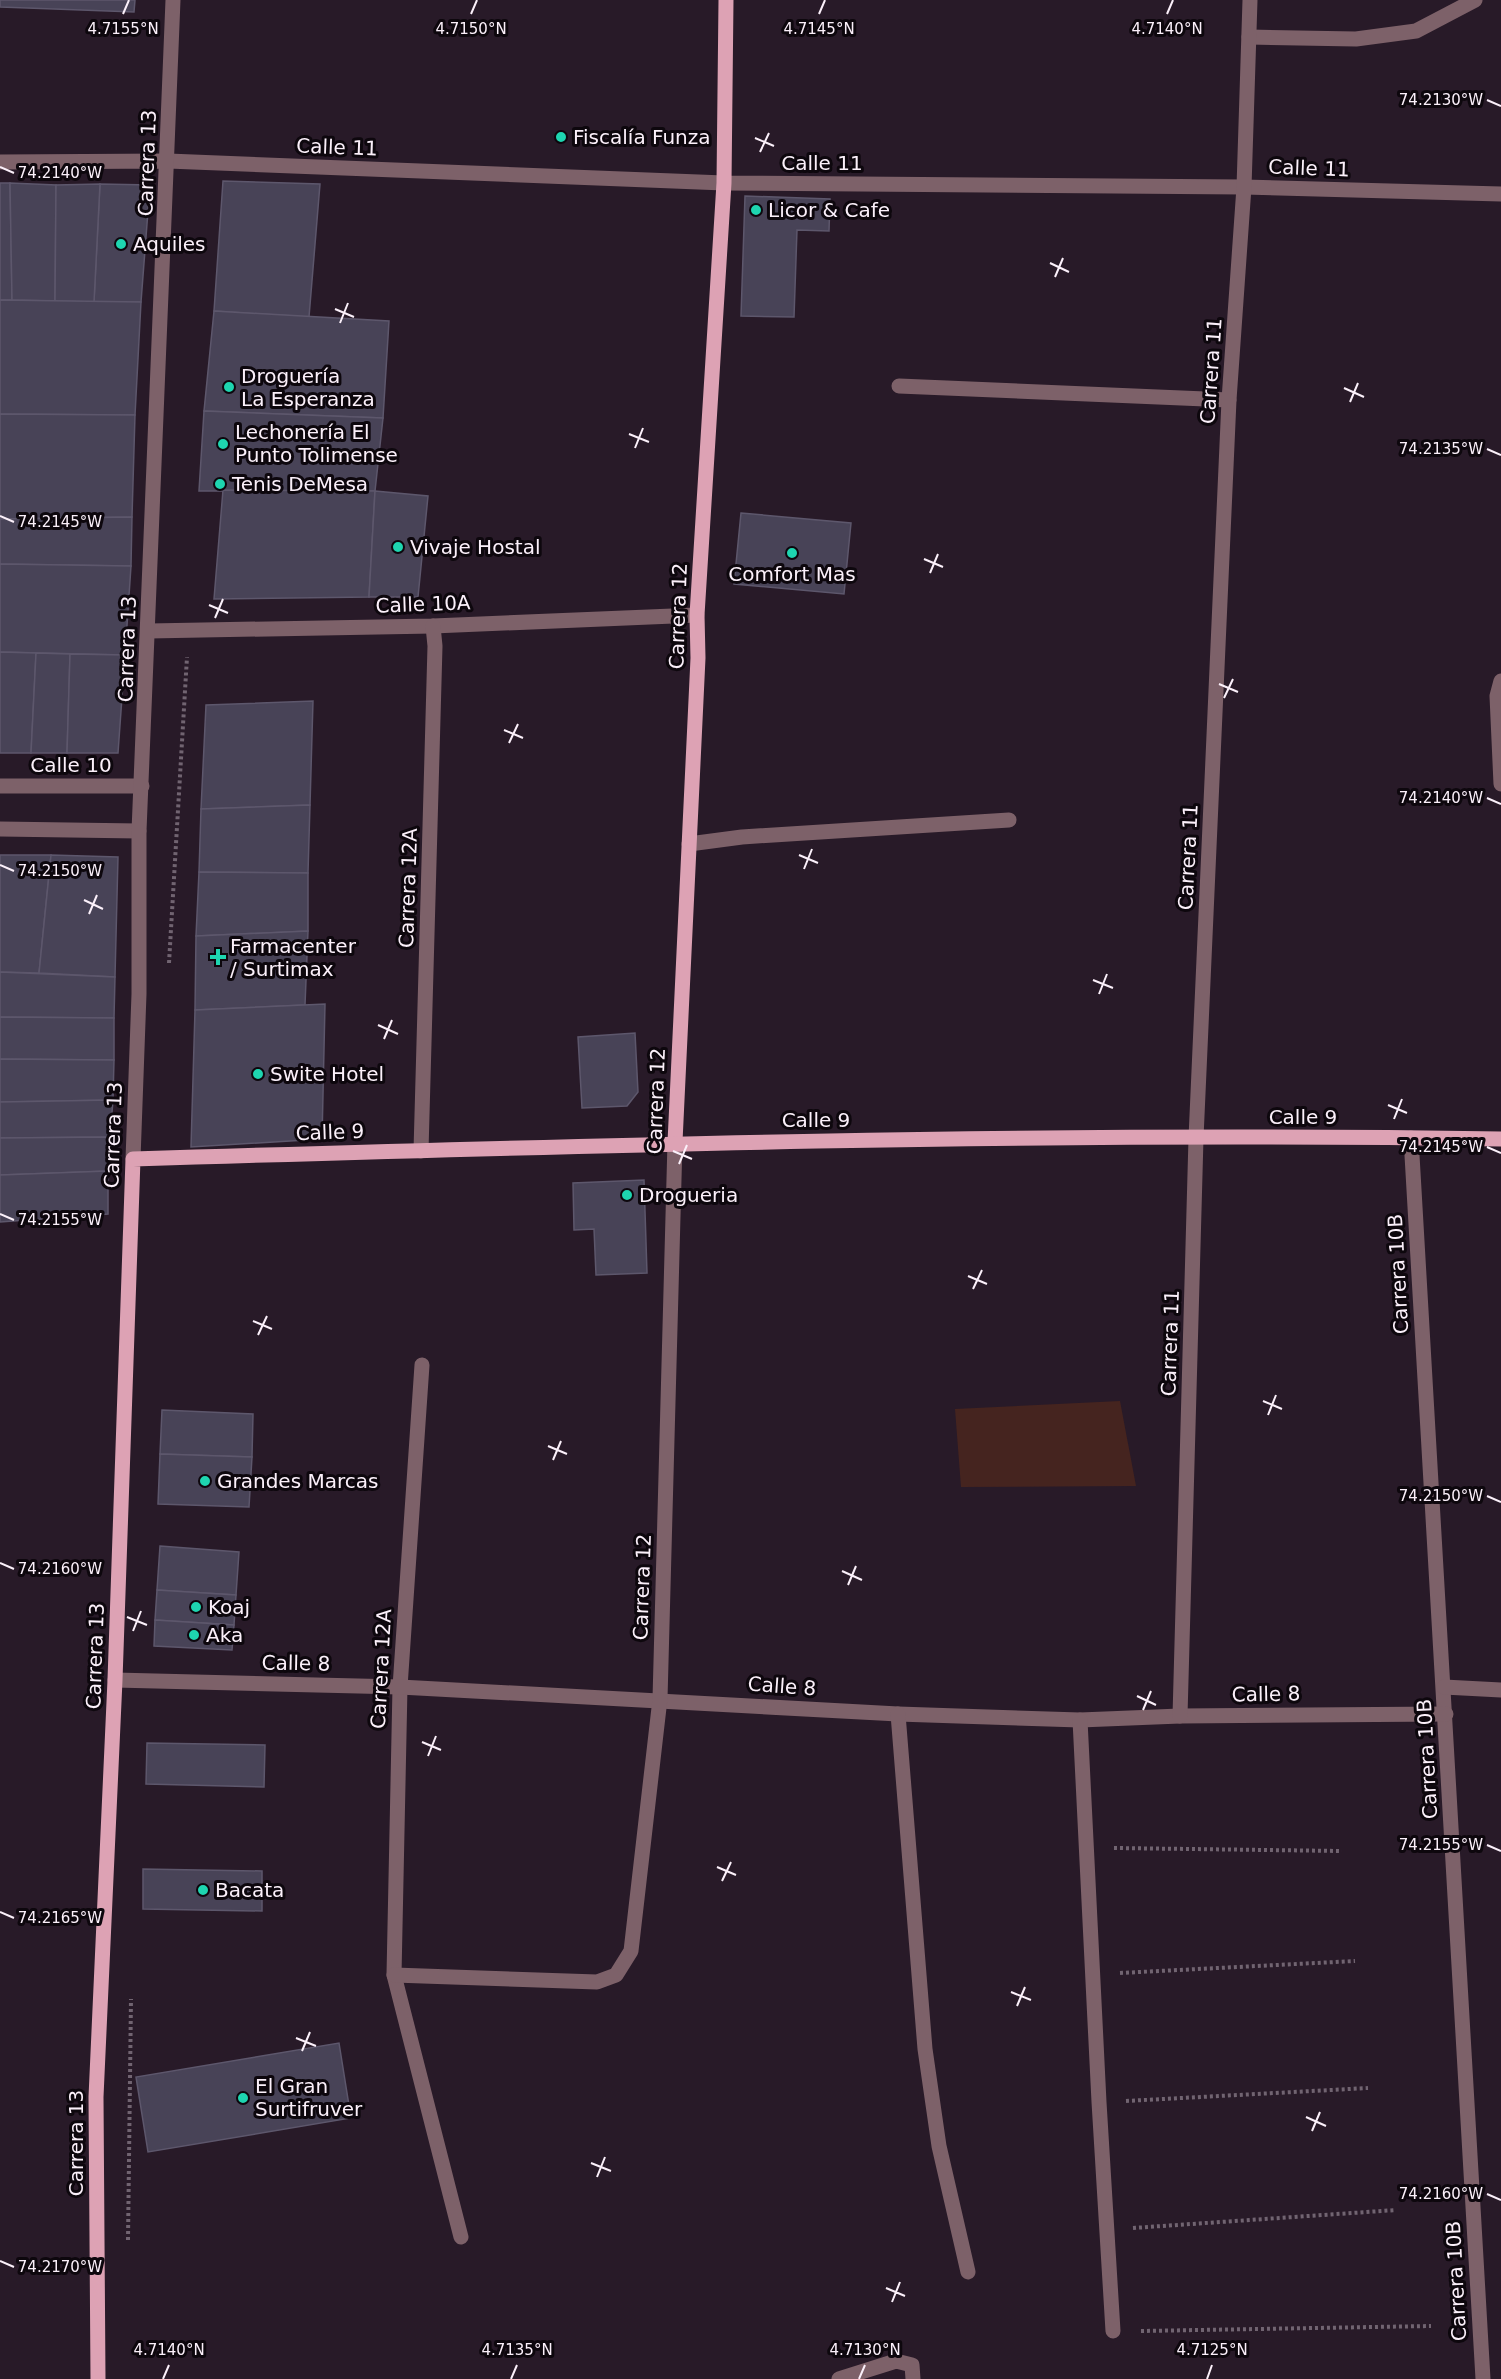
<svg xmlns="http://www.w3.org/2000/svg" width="1501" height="2379" font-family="'DejaVu Sans',sans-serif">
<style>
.green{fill:#45241f}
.building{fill:#484357;stroke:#5d576c;stroke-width:1.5}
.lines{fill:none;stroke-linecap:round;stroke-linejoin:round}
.path{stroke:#716471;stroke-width:4;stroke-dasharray:3 3;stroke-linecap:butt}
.minor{stroke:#7d6169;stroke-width:15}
.major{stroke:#dda2b4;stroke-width:15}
.ticks{fill:none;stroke:#fbf0fa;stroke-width:2}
.poi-dot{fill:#1ed5b0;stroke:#0d070d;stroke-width:2}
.labels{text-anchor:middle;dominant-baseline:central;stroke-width:6;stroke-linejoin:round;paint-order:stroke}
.poi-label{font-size:20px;fill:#fbf0fa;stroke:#0d070d;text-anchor:start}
.street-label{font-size:20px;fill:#fbf0fa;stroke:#0d070d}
.ticks-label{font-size:15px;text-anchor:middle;fill:#fbf0fa;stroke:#0d070d;stroke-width:6;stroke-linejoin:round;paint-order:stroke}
</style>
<rect width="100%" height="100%" fill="#281a28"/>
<polygon class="green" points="1120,1401 1136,1486 961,1487 955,1409"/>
<g class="building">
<polygon points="0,0 135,0 134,12 0,7"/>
<polygon points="223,181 320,184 309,317 214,311"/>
<polygon points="0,183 10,183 12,300 0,300"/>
<polygon points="10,183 56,185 55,301 12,300"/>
<polygon points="100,184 150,185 141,302 94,302"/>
<polygon points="100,184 94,302 55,301 56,185"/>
<polygon points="745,196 830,199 829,231 797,230 794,317 741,316"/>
<polygon points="0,300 141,302 135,415 0,414"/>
<polygon points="214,311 389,321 383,418 204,411"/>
<polygon points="204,411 383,418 375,491 199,491"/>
<polygon points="0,414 135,415 132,517 0,519"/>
<polygon points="223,490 375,491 369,597 214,599"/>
<polygon points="375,491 428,496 418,597 369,597"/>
<polygon points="741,513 851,523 844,594 734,584"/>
<polygon points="132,517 131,566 0,564 0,519"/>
<polygon points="0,564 131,566 125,655 0,652"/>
<polygon points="0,652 36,653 31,753 0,753"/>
<polygon points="36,653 70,654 67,753 31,753"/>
<polygon points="70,654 125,655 118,753 67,753"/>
<polygon points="313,701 310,805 201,809 206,705"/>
<polygon points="310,805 308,873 199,872 201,809"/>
<polygon points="0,855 51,855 39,973 0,972"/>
<polygon points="51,855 118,857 115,977 39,973"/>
<polygon points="199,872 308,873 308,931 196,936"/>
<polygon points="308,931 305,1005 195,1010 196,936"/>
<polygon points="0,972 115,977 114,1018 0,1017"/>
<polygon points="325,1004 322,1139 191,1147 195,1010"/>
<polygon points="0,1017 114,1018 114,1060 0,1059"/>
<polygon points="635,1033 638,1092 627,1106 582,1108 578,1037"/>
<polygon points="0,1059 114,1060 113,1100 0,1102"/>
<polygon points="113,1100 110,1137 0,1138 0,1102"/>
<polygon points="110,1137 108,1171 0,1175 0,1138"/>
<polygon points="108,1171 108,1214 0,1222 0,1175"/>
<polygon points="644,1180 647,1273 596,1275 594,1229 574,1230 573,1183"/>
<polygon points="162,1410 253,1414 252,1457 160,1454"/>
<polygon points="160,1454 252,1457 249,1507 158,1504"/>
<polygon points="160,1546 239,1552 236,1595 157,1590"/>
<polygon points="157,1590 236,1595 234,1625 155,1620"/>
<polygon points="155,1620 234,1625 232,1650 154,1646"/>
<polygon points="147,1743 265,1745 264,1787 146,1784"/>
<polygon points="143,1869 262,1871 262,1911 143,1909"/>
<polygon points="339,2043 351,2118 148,2152 136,2077"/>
</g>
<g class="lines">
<g class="path">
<polyline points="169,963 187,657"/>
<polyline points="1114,1848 1342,1851"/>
<polyline points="1120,1973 1355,1961"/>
<polyline points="1126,2101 1368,2088"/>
<polyline points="1133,2228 1396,2210"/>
<polyline points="128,2240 131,1999"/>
<polyline points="1141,2331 1431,2326"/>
</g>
<g class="minor">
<polyline points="1249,37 1356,39 1416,31 1475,0"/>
<polyline points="0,162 168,161 724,183 1244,187 1501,194"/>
<polyline points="899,386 1229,400"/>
<polyline points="149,631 433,626 697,615"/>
<polyline points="1501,681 1497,696 1501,784"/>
<polyline points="0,786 142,786"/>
<polyline points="0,829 139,831"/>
<polyline points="689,844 742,837 1009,820"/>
<polyline points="1411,1138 1483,2379"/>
<polyline points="421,1151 435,646 433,626"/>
<polyline points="133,1159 139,994 139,831 173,0"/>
<polyline points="422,1365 400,1687 394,1975 461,2237"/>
<polyline points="115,1680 400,1687 898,1714 1080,1720 1180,1716 1446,1714"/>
<polyline points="1444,1687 1501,1690"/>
<polyline points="898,1714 925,2049 939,2146 968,2272"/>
<polyline points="1180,1716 1196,1138 1229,400 1244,187 1250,0"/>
<polyline points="1080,1720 1099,2102 1113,2331"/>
<polyline points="394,1975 597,1982 616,1975 631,1951 660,1699 675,1142"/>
<polyline points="839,2379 896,2361 912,2365 913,2379"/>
</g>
<g class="major">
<polyline points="675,1142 698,658 697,615 724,183 726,0"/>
<path d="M98,2379L96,2097L115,1680L133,1159C589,1145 1045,1132 1501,1139"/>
</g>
</g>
<path class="ticks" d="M123,14L129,0M471,14L477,0M819,14L825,0M1167,14L1173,0M1487,100L1501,106M755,138L774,146M760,152L769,133M0,167L14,173M1050,263L1069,272M1055,277L1063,258M335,309L354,317M340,323L348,303M1344,388L1364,397M1350,402L1358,383M629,434L649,442M635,448L643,428M1487,449L1501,455M0,516L14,522M924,559L943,567M930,573L938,554M209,605L228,613M215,618L223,599M1219,684L1238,692M1224,698L1233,679M504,730L523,738M509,743L518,724M1487,798L1501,804M799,855L818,863M0,865L14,871M804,869L812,849M84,900L103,909M89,914L97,895M1093,980L1113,988M1099,994L1107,974M378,1025L398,1034M384,1039L392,1020M1388,1105L1407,1113M1394,1119L1402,1099M1487,1147L1501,1153M673,1151L692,1159M679,1164L687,1145M0,1214L14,1220M968,1276L987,1284M973,1289L982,1270M253,1321L272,1329M258,1335L267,1316M1263,1401L1282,1409M1268,1415L1276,1395M548,1446L567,1454M553,1460L561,1441M1487,1496L1501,1502M0,1563L14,1569M842,1571L862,1580M848,1585L856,1566M127,1617L147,1625M133,1631L141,1611M1137,1696L1156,1705M1143,1710L1151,1691M422,1742L441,1750M428,1756L436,1736M1487,1845L1501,1851M717,1867L736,1875M722,1881L731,1862M0,1912L14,1918M1011,1992L1031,2000M1017,2006L1025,1987M296,2038L316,2046M302,2051L310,2032M1306,2117L1326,2126M1312,2131L1320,2112M591,2163L611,2171M597,2177L605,2157M1487,2194L1501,2200M0,2261L14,2267M886,2288L905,2296M892,2302L900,2282M163,2379L169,2365M511,2379L517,2365M859,2379L865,2365M1207,2379L1212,2365"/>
<g class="poi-dot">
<circle cx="561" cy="137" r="6"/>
<circle cx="756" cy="210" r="6"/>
<circle cx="121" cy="244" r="6"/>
<circle cx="229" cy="387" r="6"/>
<circle cx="223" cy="444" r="6"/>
<circle cx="220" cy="484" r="6"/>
<circle cx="398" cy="547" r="6"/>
<circle cx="792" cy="553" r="6"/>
<path d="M215 948h6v6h6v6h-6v6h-6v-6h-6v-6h6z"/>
<circle cx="258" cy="1074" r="6"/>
<circle cx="627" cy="1195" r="6"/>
<circle cx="205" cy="1481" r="6"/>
<circle cx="196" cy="1607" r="6"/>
<circle cx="194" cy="1635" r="6"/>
<circle cx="203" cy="1890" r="6"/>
<circle cx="243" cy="2098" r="6"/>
</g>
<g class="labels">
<g class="poi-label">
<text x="573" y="137">Fiscalía Funza</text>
<text x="768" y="210">Licor &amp; Cafe</text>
<text x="133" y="244">Aquiles</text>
<text x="241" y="376">Droguería<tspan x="241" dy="23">La Esperanza</tspan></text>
<text x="235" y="432">Lechonería El<tspan x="235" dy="23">Punto Tolimense</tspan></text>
<text x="232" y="484">Tenis DeMesa</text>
<text x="410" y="547">Vivaje Hostal</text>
<text x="792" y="574" text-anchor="middle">Comfort Mas</text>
<text x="230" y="946">Farmacenter<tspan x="230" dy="23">/ Surtimax</tspan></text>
<text x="270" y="1074">Swite Hotel</text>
<text x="639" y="1195">Drogueria</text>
<text x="217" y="1481">Grandes Marcas</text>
<text x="208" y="1607">Koaj</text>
<text x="206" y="1635">Aka</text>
<text x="215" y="1890">Bacata</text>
<text x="255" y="2086">El Gran<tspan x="255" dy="23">Surtifruver</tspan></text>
</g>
<g class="street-label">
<text transform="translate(337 147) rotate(2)">Calle 11</text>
<text transform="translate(147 163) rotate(-88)">Carrera 13</text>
<text x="822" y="163">Calle 11</text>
<text transform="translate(1309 168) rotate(2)">Calle 11</text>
<text transform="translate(1211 371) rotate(-86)">Carrera 11</text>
<text transform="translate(423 604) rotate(-2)">Calle 10A</text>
<text transform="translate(678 616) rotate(-88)">Carrera 12</text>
<text transform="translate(127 649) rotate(-88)">Carrera 13</text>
<text x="71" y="765">Calle 10</text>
<text transform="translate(1188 857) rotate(-87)">Carrera 11</text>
<text transform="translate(408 888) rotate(-88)">Carrera 12A</text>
<text transform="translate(656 1101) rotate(-88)">Carrera 12</text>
<text x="1303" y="1117">Calle 9</text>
<text x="816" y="1120">Calle 9</text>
<text transform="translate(330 1132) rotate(-2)">Calle 9</text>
<text transform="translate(113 1135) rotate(-88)">Carrera 13</text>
<text transform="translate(1398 1274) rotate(-93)">Carrera 10B</text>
<text transform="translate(1170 1343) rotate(-88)">Carrera 11</text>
<text transform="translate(642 1587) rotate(-88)">Carrera 12</text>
<text transform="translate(95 1656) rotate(-88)">Carrera 13</text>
<text transform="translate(296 1663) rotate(1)">Calle 8</text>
<text transform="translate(381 1669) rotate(-87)">Carrera 12A</text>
<text transform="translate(782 1686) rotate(4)">Calle 8</text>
<text transform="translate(1266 1694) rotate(-1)">Calle 8</text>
<text transform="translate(1427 1759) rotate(-93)">Carrera 10B</text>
<text transform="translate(76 2143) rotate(-90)">Carrera 13</text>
<text transform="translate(1456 2281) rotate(-93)">Carrera 10B</text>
</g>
</g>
<g class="ticks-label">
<text x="471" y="34">4.7150°N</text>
<text x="123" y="34">4.7155°N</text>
<text x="819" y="34">4.7145°N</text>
<text x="1167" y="34">4.7140°N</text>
<text x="1441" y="105">74.2130°W</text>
<text x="60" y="178">74.2140°W</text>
<text x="1441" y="454">74.2135°W</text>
<text x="60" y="527">74.2145°W</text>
<text x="1441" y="803">74.2140°W</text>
<text x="60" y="876">74.2150°W</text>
<text x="1441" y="1152">74.2145°W</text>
<text x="60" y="1225">74.2155°W</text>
<text x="1441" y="1501">74.2150°W</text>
<text x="60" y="1574">74.2160°W</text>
<text x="1441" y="1850">74.2155°W</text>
<text x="60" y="1923">74.2165°W</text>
<text x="1441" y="2199">74.2160°W</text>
<text x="60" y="2272">74.2170°W</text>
<text x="169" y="2355">4.7140°N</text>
<text x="517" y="2355">4.7135°N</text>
<text x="865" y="2355">4.7130°N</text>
<text x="1212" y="2355">4.7125°N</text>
</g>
</svg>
